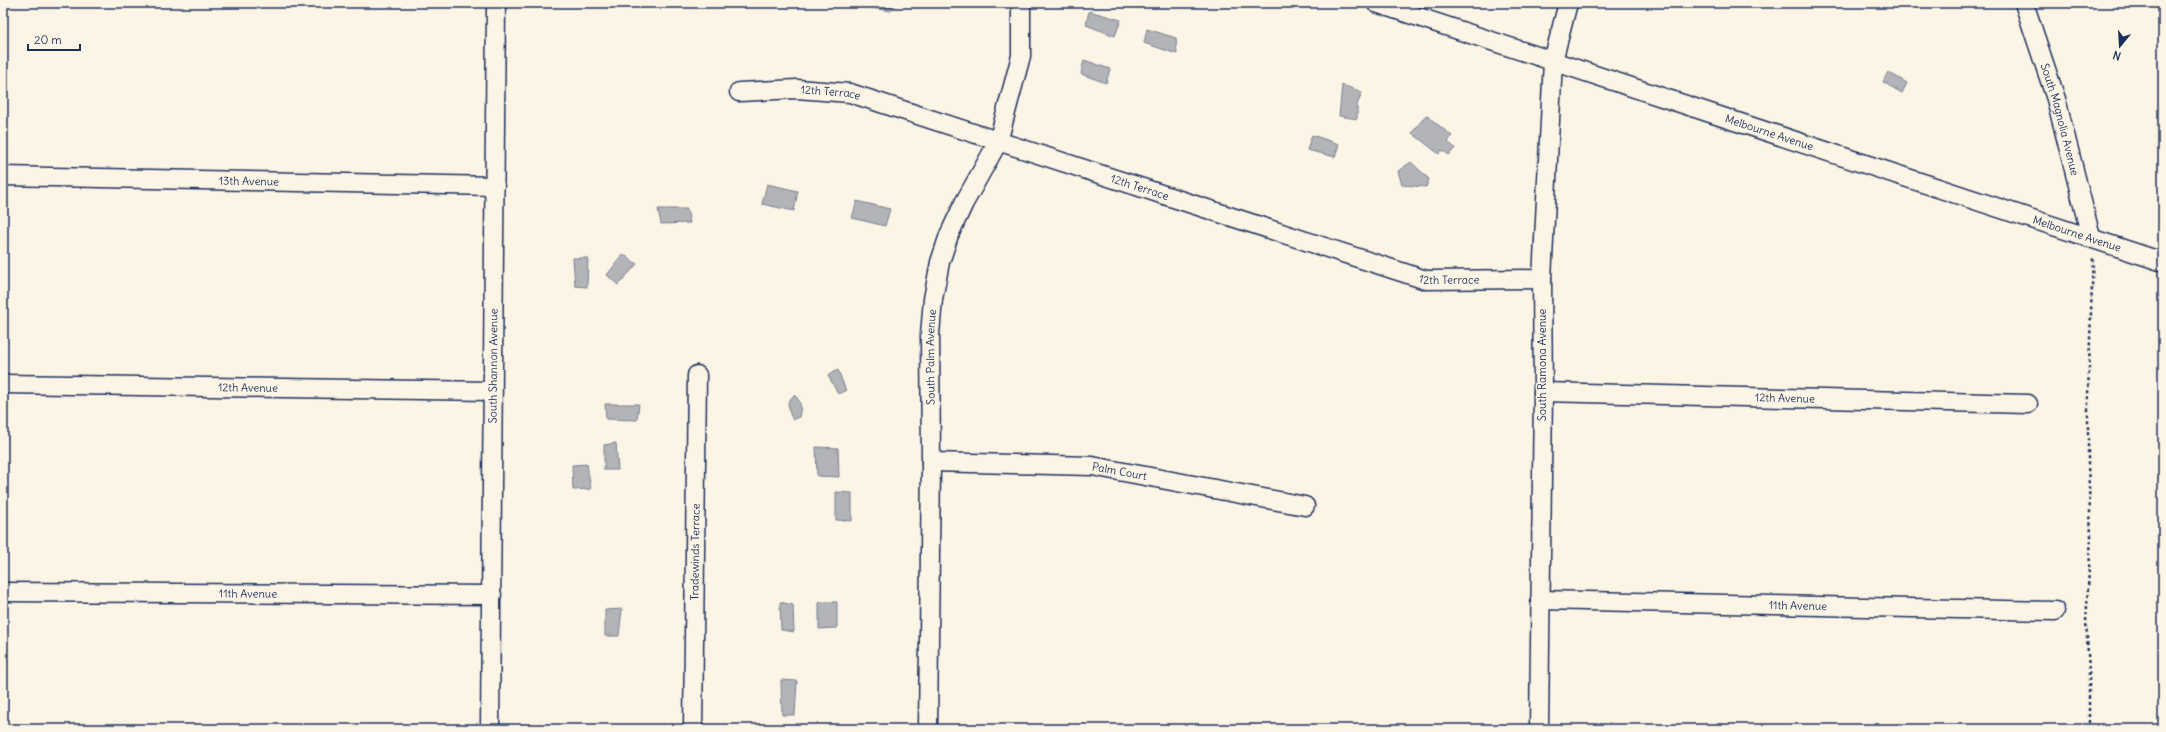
<svg xmlns="http://www.w3.org/2000/svg" width="2166" height="732" font-family="Delius,sans-serif">
<style>
.water{fill:#b2b4b8;stroke:#767f94}
.lines{fill:none;stroke-linecap:round;stroke-linejoin:round}
.minor-casing{stroke:#1b2f5e;stroke-width:21}
.path{stroke:#1b2f5e;stroke-width:2.5;stroke-dasharray:3 3;stroke-linecap:butt}
.minor{stroke:#fcf5e5;stroke-width:18}
.labels{text-anchor:middle;dominant-baseline:central;stroke-width:3;stroke-linejoin:round;paint-order:stroke}
.street-label{font-size:11px;fill:#1b2f5e;stroke:#fcf5e5}
</style>
<rect width="100%" height="100%" fill="#fcf5e5"/>
<filter id="ink" filterUnits="userSpaceOnUse"><feTurbulence type="fractalNoise" baseFrequency=".025" numOctaves="2"/><feDisplacementMap in="SourceGraphic" scale="8" xChannelSelector="R" yChannelSelector="G"/><feConvolveMatrix kernelMatrix="1 2 1 2 8 2 1 2 1" color-interpolation-filters="sRGB"/></filter>
<g filter="url(#ink)">
<g class="water">
<polygon points="864,3 897,3 891,11 865,7"/>
<polygon points="1089,11 1121,20 1115,36 1086,25"/>
<polygon points="1147,29 1176,38 1177,54 1144,43"/>
<polygon points="1084,60 1110,69 1106,83 1081,74"/>
<polygon points="1888,72 1907,83 1902,93 1883,82"/>
<polygon points="1342,85 1362,92 1357,105 1357,119 1339,116"/>
<polygon points="1426,115 1452,136 1448,142 1455,148 1449,155 1442,150 1439,154 1412,133"/>
<polygon points="1312,135 1339,144 1335,157 1307,150"/>
<polygon points="1411,162 1429,179 1426,187 1402,185 1398,171"/>
<polygon points="767,184 798,191 794,211 762,204"/>
<polygon points="857,201 890,209 885,226 852,218"/>
<polygon points="658,209 687,209 690,223 661,224"/>
<polygon points="623,254 637,264 618,285 607,275"/>
<polygon points="573,258 588,258 587,287 575,286"/>
<polygon points="838,370 846,391 838,394 828,375"/>
<path d="M794,395C802,401 801,409 799,417L793,420L790,414L788,402Z"/>
<polygon points="605,404 639,404 637,420 606,419"/>
<polygon points="616,443 618,470 604,470 604,445"/>
<polygon points="816,447 838,448 839,477 817,476"/>
<polygon points="587,464 591,489 573,490 572,465"/>
<polygon points="836,492 852,493 852,521 836,520"/>
<polygon points="780,602 793,605 794,632 781,630"/>
<polygon points="819,602 837,602 837,628 819,629"/>
<polygon points="622,609 619,636 605,636 605,610"/>
<polygon points="781,680 797,681 795,715 782,715"/>
</g>
<g class="lines">
<defs>
<g id="minor">
<path id="s1" d="M1376,3L2163,262"/>
<path id="s2" d="M2024,3L2056,99L2091,237"/>
<path id="s3" d="M739,92L797,89L850,93L1426,280L1542,279"/>
<path id="s4" d="M3,176L495,186"/>
<path id="s5" d="M3,384L492,391"/>
<path id="s6" d="M1543,392L2028,404"/>
<path id="s7" d="M931,462L1092,466L1305,506"/>
<path id="s8" d="M3,592L492,595"/>
<path id="s9" d="M1540,600L2055,611"/>
<path id="s10" d="M490,729L496,3"/>
<path id="s11" d="M693,729L697,375"/>
<path id="s12" d="M928,729L931,462L930,335L933,299L940,262L949,235L964,203L998,142L1021,56V3"/>
<polyline points="1539,729 1543,392 1542,279 1553,61 1568,3"/>
</g>
</defs>
<use href="#minor" class="minor-casing"/>
<polyline class="path" points="2089,729 2089,670 2086,622 2091,536 2088,464 2088,394 2093,257"/>
<use href="#minor" class="minor"/>
</g>
</g>
<g class="labels">
<g class="street-label">
<text stroke="none"><textPath href="#s3" startOffset="92">12th Terrace</textPath></text>
<text stroke="none"><textPath href="#s2" startOffset="122">South Magnolia Avenue</textPath></text>
<text stroke="none"><textPath href="#s1" startOffset="414">Melbourne Avenue</textPath></text>
<text stroke="none"><textPath href="#s4" startOffset="246">13th Avenue</textPath></text>
<text stroke="none"><textPath href="#s3" startOffset="416">12th Terrace</textPath></text>
<text stroke="none"><textPath href="#s1" startOffset="738">Melbourne Avenue</textPath></text>
<text stroke="none"><textPath href="#s3" startOffset="740">12th Terrace</textPath></text>
<text stroke="none"><textPath href="#s12" startOffset="372">South Palm Avenue</textPath></text>
<text transform="translate(1542 365) rotate(-90)">South Ramona Avenue</text>
<text stroke="none"><textPath href="#s10" startOffset="363">South Shannon Avenue</textPath></text>
<text stroke="none"><textPath href="#s5" startOffset="245">12th Avenue</textPath></text>
<text stroke="none"><textPath href="#s6" startOffset="242">12th Avenue</textPath></text>
<text stroke="none"><textPath href="#s7" startOffset="189">Palm Court</textPath></text>
<text stroke="none"><textPath href="#s11" startOffset="177">Tradewinds Terrace</textPath></text>
<text stroke="none"><textPath href="#s8" startOffset="245">11th Avenue</textPath></text>
<text stroke="none"><textPath href="#s9" startOffset="258">11th Avenue</textPath></text>
</g>
</g>
<rect width="2166" height="732" fill="none" stroke="#fcf5e5" stroke-width="16"/>
<rect x="8" y="8" width="2150" height="716" fill="none" stroke="#1b2f5e" stroke-width="1.5" filter="url(#ink)"/>
<g transform="translate(2120 46) rotate(198)" stroke="#fcf5e5" stroke-width="3" paint-order="stroke">
<path d="M0-3L7 15L0 10L-7 15Z" fill="#1b2f5e"/>
<text y="-6" font-size="11" font-weight="bold" text-anchor="middle" fill="#1b2f5e">N</text>
</g>
<path d="M28 44v6h52v-6" fill="none" stroke="#1b2f5e" stroke-width="2"/>
<text x="34" y="44" font-size="12" fill="#1b2f5e" stroke="#fcf5e5" stroke-width="3" paint-order="stroke">20 m</text>
</svg>
